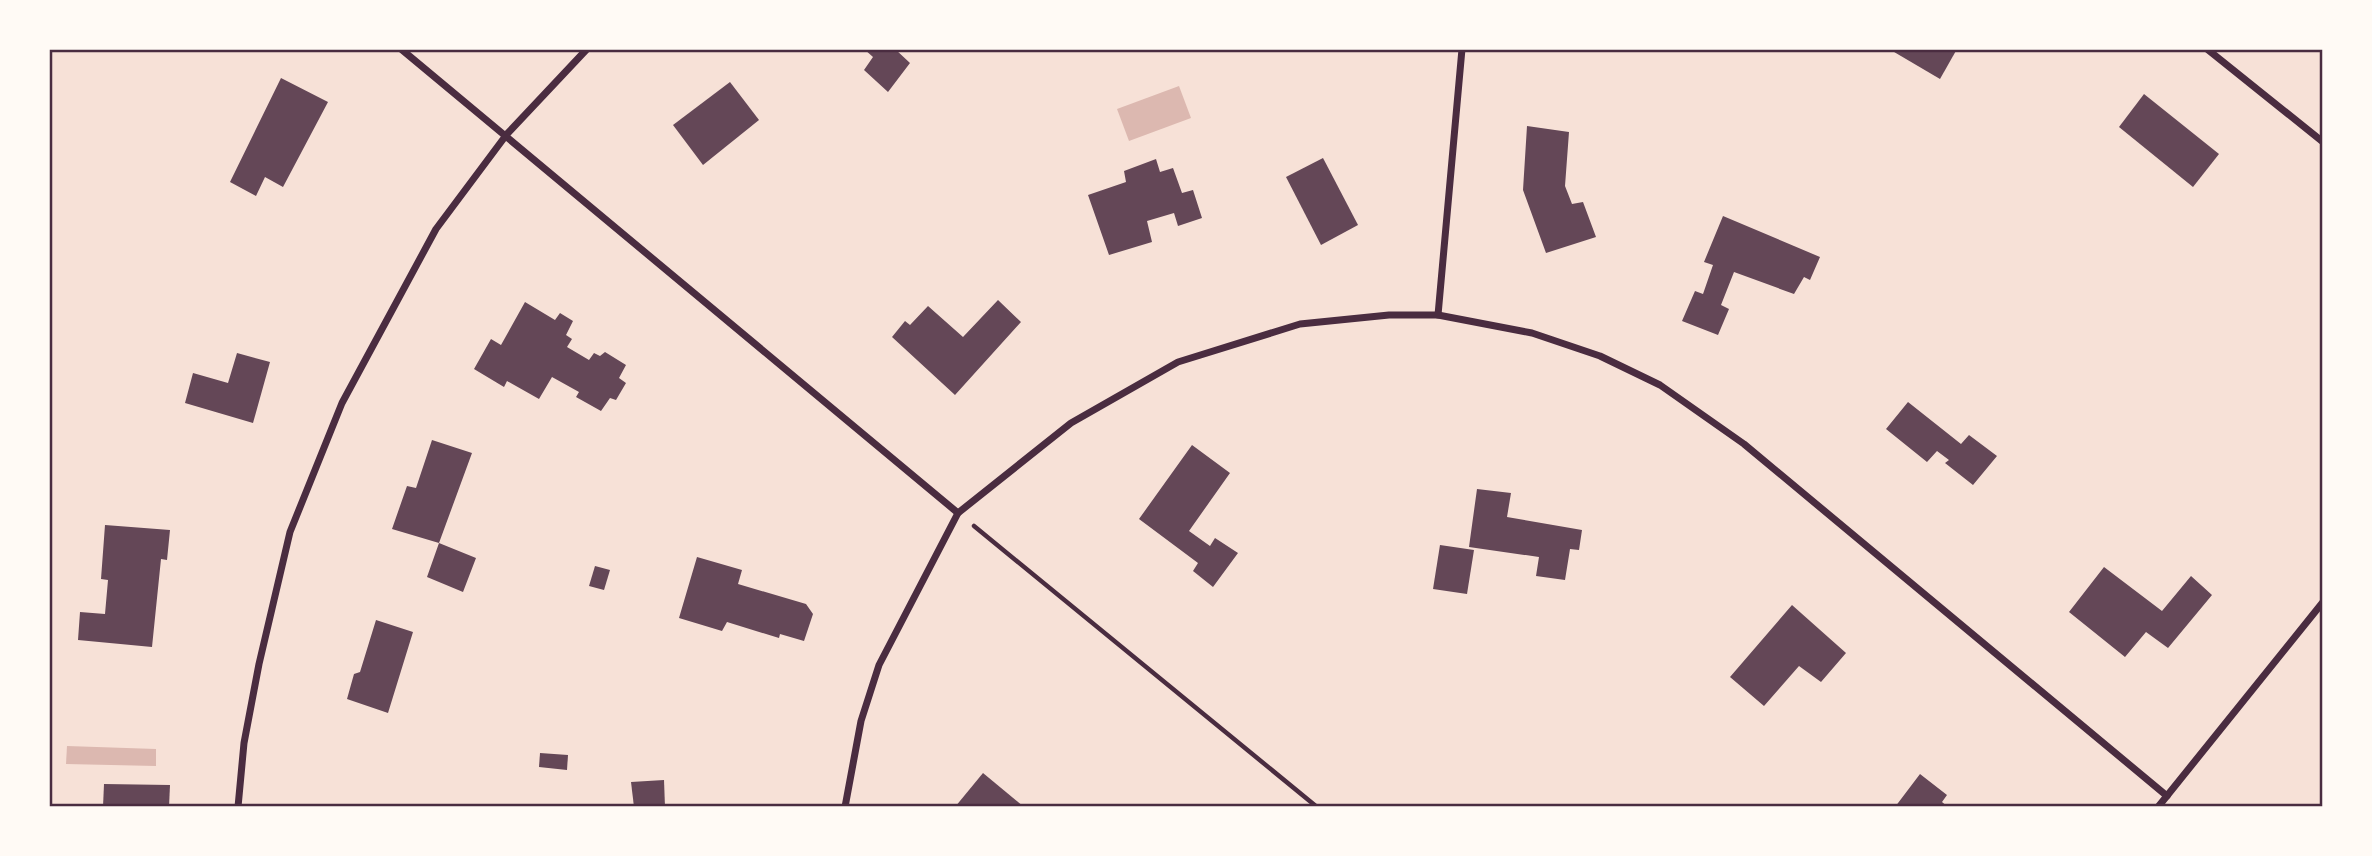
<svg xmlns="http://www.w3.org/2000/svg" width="2372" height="856" font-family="'Asap Condensed',sans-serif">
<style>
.water{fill:#dcb8b0}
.building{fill:#644757}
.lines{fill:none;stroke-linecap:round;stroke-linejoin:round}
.path{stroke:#4a2c40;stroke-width:4.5}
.minor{stroke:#4a2c40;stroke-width:7}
.neatline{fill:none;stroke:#4a2c40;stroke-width:2.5}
</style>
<rect width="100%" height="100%" fill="#f7e1d7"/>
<g class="water">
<polygon points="1179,86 1191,118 1129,141 1117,109"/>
<polygon points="67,746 156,749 156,766 66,764"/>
</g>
<g class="building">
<polygon points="864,49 895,49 910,63 888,92 864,70 873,57"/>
<polygon points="1889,49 1957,49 1940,79"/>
<polygon points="281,78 328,102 283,187 265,177 256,196 230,182"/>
<polygon points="730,82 759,120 703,165 673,125"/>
<polygon points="2144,94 2219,154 2193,187 2119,127"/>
<polygon points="1527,126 1569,132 1565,186 1572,204 1583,202 1596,237 1546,253 1523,190"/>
<polygon points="1323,158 1358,225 1321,245 1286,177"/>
<polygon points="1156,159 1160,172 1173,168 1182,193 1193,190 1202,218 1178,226 1174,213 1147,221 1152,242 1109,255 1088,195 1126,182 1124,171"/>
<polygon points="1723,216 1820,257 1810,280 1804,277 1794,294 1734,272 1721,305 1729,309 1718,335 1682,321 1695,291 1703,294 1713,265 1704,262"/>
<polygon points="998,300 1021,322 955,395 892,337 905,321 910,325 928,306 963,337"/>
<polygon points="525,302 555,320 560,313 573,321 566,335 572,339 567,347 589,360 594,353 600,356 605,352 626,365 619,378 626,383 616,400 610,398 601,411 576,397 579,392 552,377 539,399 507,381 504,387 474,369 491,339 501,345"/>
<polygon points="237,353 270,362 253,423 185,403 193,373 228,383"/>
<polygon points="1908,402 1961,444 1969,435 1997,456 1973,485 1945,463 1949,460 1937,451 1927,462 1886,429"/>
<polygon points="432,440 472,453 439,543 476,558 463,592 427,577 439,543 392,529 407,486 416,488"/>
<polygon points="1192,445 1230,473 1189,531 1210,546 1215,538 1238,553 1213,587 1193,571 1198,563 1139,519"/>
<polygon points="1477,489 1511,493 1507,517 1582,530 1579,550 1570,549 1565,580 1536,576 1539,557 1469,547"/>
<polygon points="105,525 170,530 167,560 161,559 152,647 78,640 80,612 105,614 108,580 101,579"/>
<polygon points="1440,545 1474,550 1467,594 1433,589"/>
<polygon points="697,557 742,570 738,584 806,604 813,614 804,641 780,634 779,638 727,622 722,631 679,618"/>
<polygon points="595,566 610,570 604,590 589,586"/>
<polygon points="2104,567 2162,611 2191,576 2212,595 2168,648 2146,632 2125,657 2069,612"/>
<polygon points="1792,605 1846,653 1821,682 1799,666 1764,706 1730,677"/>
<polygon points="376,620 413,632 388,713 347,699 354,674 360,672"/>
<polygon points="540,753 568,755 567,770 539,767"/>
<polygon points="983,773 1024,807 955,807"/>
<polygon points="1920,774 1947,795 1942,802 1948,807 1895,807"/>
<polygon points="664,780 665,807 634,807 631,782"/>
<polygon points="104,784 170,785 169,807 103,807"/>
</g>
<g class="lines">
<polyline class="path" points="974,526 1317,807"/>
<g class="minor">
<polyline points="401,49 958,513"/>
<polyline points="2207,49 2323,142"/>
<polyline points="1438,315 1462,49"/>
<polyline points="238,807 244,743 259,664 290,532 342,403 436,229 507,134 587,49"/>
<polyline points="845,807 861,721 879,665 958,513 1071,423 1178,362 1300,324 1389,315 1438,315 1532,333 1600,356 1660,385 1744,444 2167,796"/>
<polyline points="2158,807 2323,602"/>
</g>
</g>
<rect width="2372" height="856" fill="none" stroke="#fffaf5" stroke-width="102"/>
<rect x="51" y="51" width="2270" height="754" class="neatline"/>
</svg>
